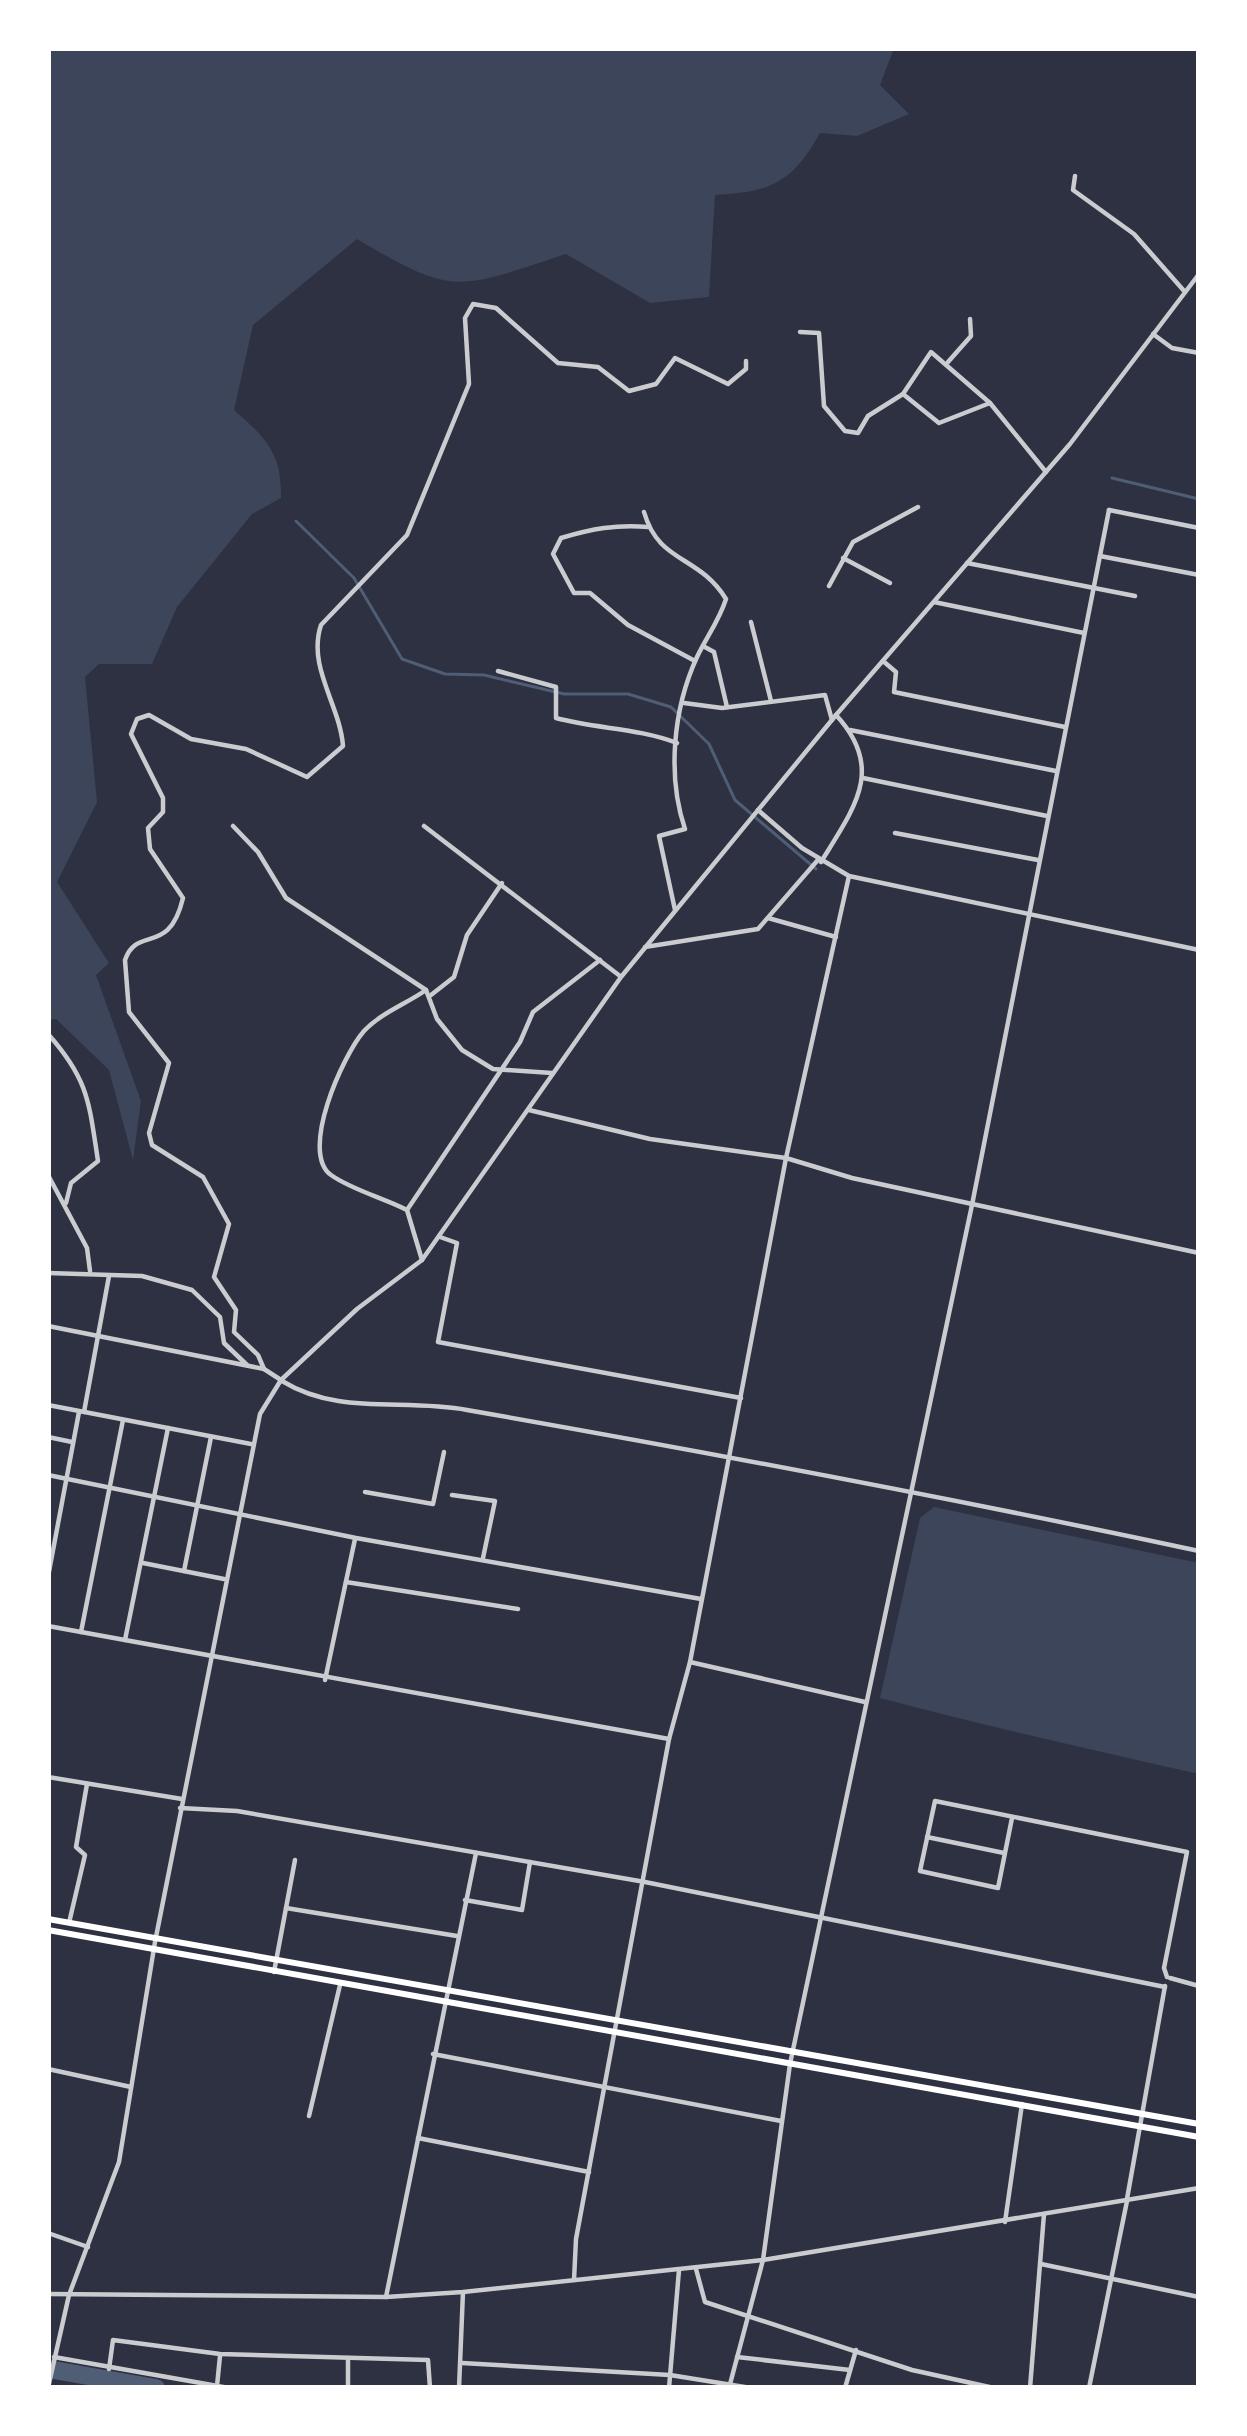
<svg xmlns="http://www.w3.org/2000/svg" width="1247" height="2436" font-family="Arial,sans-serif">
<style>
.green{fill:#3c4559}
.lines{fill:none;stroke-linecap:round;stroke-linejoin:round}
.stream{stroke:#4f5d75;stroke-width:3}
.river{stroke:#4f5d75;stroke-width:18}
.minor{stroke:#caccd0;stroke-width:4.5}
.tertiary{stroke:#caccd0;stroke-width:4.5}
.trunk{stroke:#fff;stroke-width:6}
</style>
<rect width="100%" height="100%" fill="#2d3142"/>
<g class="green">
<path d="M48,48H894L880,85L909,114L857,136L820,133C792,183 771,192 715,195L709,297L650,303L566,254C459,289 456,298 357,239L253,325L234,410C266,438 282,453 281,498L252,514L177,607L152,664H99L85,677L97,802L57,882L109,963L96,975L141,1101L133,1160L109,1070L56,1019L48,1020Z"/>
<path d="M934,1507L1199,1563V1774C1092,1750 986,1726 880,1698L920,1518Z"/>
</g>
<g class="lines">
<g class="stream">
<polyline points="1112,478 1199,499"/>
<polyline points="296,521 354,578 402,659 445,674 484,675 564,694 628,694 671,707 709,744 735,800 816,869"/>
</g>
<polyline class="river" points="48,2369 156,2388"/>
<g class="minor">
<polyline points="1075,176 1073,190 1134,234 1185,292"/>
<polyline points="800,332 819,333 824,406 845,431 858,433 868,416 903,394 931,352 990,403 1046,472"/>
<polyline points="1153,334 1172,348 1199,353"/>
<polyline points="948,362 971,336 970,319"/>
<polyline points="903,394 939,423 990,403"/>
<polyline points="1109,510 1199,528"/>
<path d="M644,512C659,564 698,554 726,599C719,621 707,636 697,657C673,709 667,776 685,829L659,836L675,910"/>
<path d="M648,527C617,524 591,529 561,538L553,554L574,593H590L628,625L695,661"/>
<polyline points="1100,556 1199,575"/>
<polyline points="843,558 890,583"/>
<polyline points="967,563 1135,596"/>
<polyline points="829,586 853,542 918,507"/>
<polyline points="934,602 1084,633"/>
<polyline points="751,622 771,701"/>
<polyline points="703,646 714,652 727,707"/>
<polyline points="883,661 896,672 894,692 1065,727"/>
<path d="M498,671L556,687V718C597,729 638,728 677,743"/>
<polyline points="684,703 722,708 825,695 832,720"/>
<polyline points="850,730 1056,771"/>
<polyline points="863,778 1047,816"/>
<polyline points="758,810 802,848 849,876 1199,950"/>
<polyline points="233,826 258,852 286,898 426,990 437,1019 462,1050 493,1069 552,1073"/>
<polyline points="424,826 620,976"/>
<polyline points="895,833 1038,860"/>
<path d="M821,862C854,808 886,769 836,715"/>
<polyline points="768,918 836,937"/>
<polyline points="645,947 758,929 817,861"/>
<polyline points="431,995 454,977 467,935 502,883"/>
<path d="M48,1034C89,1080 89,1103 98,1161L71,1183L66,1203"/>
<polyline points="529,1110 650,1139 786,1158 852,1178 1199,1253"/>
<polyline points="48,1175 87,1248 90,1271"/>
<polyline points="407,1210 520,1042 533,1012 600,960"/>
<polyline points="440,1237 457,1243 438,1342 741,1398"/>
<path d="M422,1260L407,1210C384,1198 352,1190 331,1175C299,1152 343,1055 364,1031C381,1013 406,1004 426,990"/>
<polyline points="48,1273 142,1276 192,1290 220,1317 224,1343 247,1365"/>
<polyline points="48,1326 264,1369 281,1380"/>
<path d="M264,1369L258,1355L234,1332L236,1310L214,1277L229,1224L203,1177L152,1145L149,1133L169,1063L129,1012L125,960C137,925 169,957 183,898L150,849L148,828L163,812V798L131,734L137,719L149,715L191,739L246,749L307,777L343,746C340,705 307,667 321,625L407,535L469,384L465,318L473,304L496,308L558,363L598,367L629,391L656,384L675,358L728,384L746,369V361"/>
<polyline points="48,1405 251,1444"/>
<polyline points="84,1412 109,1276"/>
<polyline points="48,1437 72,1442"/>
<polyline points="48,1475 356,1538 701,1599"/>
<polyline points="365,1492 433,1504 444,1452"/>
<polyline points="452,1495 495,1501 483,1558"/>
<polyline points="143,1563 224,1579"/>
<polyline points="184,1571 211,1437"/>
<polyline points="48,1577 79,1412"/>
<polyline points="346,1582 518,1609"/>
<polyline points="48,1626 669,1739"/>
<polyline points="81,1632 123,1420"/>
<polyline points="125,1640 168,1428"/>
<polyline points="690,1662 865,1702"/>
<polyline points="325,1680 355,1539"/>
<polyline points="48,1777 182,1799"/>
<polyline points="180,1808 237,1811 645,1882 1165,1987"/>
<polyline points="1012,1818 998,1888 920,1871 935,1801 1187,1852 1164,1968 1167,1977"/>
<polyline points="927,1837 1004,1853"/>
<polyline points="465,1900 522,1910 530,1862"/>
<polyline points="286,1908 457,1936"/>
<polyline points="69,1923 85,1855 76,1847 87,1784"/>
<polyline points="274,1972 295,1860"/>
<polyline points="1170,1978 1199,1986"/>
<polyline points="433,2054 781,2121"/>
<polyline points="48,2069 131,2087"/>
<polyline points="309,2116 340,1985"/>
<polyline points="418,2138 589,2172"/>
<polyline points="1127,2199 1165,1986"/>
<polyline points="1005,2222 1022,2104"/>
<polyline points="48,2233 88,2247"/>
<polyline points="1041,2264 1199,2297"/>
<polyline points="696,2269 705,2302 912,2370 994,2388"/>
<polyline points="574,2280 576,2239 669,1739 690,1662 786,1158 849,876"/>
<polyline points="386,2297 476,1853"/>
<polyline points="737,2357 850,2370"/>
<polyline points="462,2363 670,2375 751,2388"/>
<polyline points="109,2369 113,2340 220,2354 428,2360 430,2388"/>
<polyline points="217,2386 220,2356"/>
<polyline points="348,2388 348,2358"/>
<polyline points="459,2388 463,2292"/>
<polyline points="669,2388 679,2270"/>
<polyline points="845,2388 856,2350"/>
<polyline points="1030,2388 1044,2214"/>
</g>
<g class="tertiary">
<path d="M282,1381C339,1416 403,1398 467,1410C712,1453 956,1499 1199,1551"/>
<polyline points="48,2294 386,2297 463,2292 763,2260 1199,2188"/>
<polyline points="54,2357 229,2388"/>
<polyline points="48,2388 69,2295 119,2162 155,1942 260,1414 281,1380 357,1309 422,1260 621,977 836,715 1070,444 1199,274"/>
<polyline points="729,2388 763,2260 790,2064 972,1205 1109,510"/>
<polyline points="1089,2388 1127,2201"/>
</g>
<g class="trunk">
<polyline points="48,1919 1199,2124"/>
<polyline points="48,1930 1199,2137"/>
</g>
</g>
<rect width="1247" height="2436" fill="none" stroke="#ffffff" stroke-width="102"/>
</svg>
